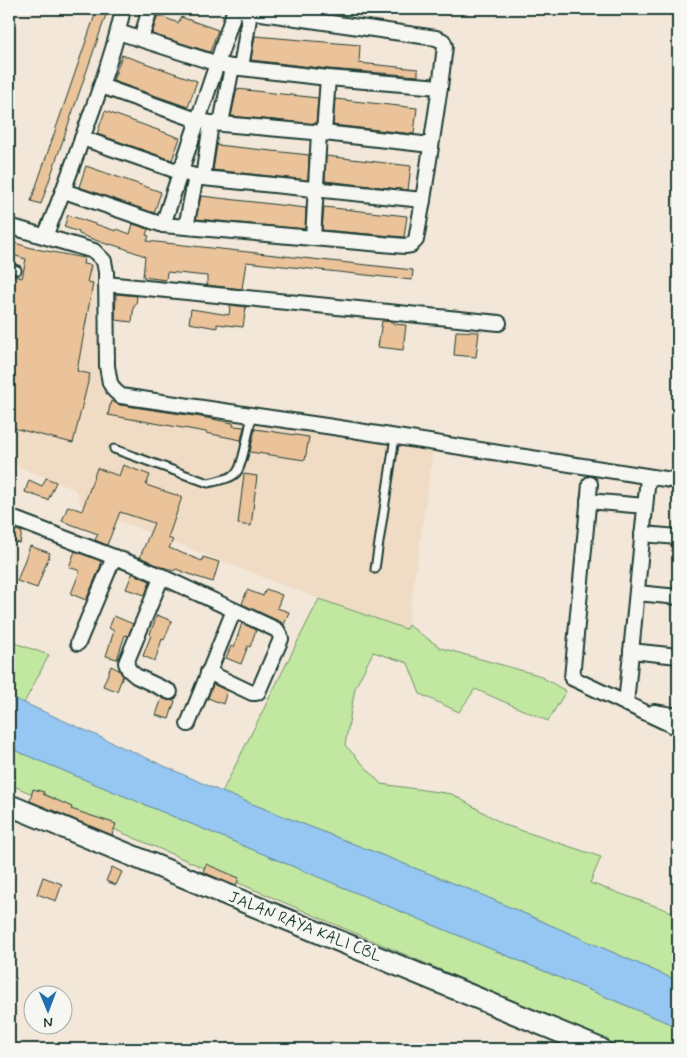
<svg xmlns="http://www.w3.org/2000/svg" width="687" height="1058" font-family="Mynerve,sans-serif">
<style>
.built{fill:#f0dcc5}
.green{fill:#c2e7a1;stroke:#70926a}
.water{fill:#95c7f2;stroke:#6690a6}
.building{fill:#eac39a;stroke:#1f3d34}
.lines{fill:none;stroke-linecap:round;stroke-linejoin:round}
.service-casing{stroke:#1f3d34;stroke-width:11}
.minor-casing{stroke:#1f3d34;stroke-width:18}
.secondary-casing{stroke:#1f3d34;stroke-width:24}
.service{stroke:#f6f6f2;stroke-width:7}
.minor{stroke:#f6f6f2;stroke-width:14}
.secondary{stroke:#f6f6f2;stroke-width:20}
.labels{text-anchor:middle;dominant-baseline:central;stroke-width:5;stroke-linejoin:round;paint-order:stroke}
.street-label{font-size:16px;fill:#1f3d34;stroke:#f6f6f2}
</style>
<rect width="100%" height="100%" fill="#f2e7d8"/>
<filter id="ink" filterUnits="userSpaceOnUse"><feTurbulence type="fractalNoise" baseFrequency=".02" numOctaves="2"/><feDisplacementMap in="SourceGraphic" scale="10" xChannelSelector="R" yChannelSelector="G"/><feConvolveMatrix kernelMatrix="1 2 1 2 8 2 1 2 1" color-interpolation-filters="sRGB"/></filter>
<g filter="url(#ink)">
<polygon class="built" points="9,240 94,267 96,319 106,400 433,452 407,629 319,599 81,506 76,490 9,463"/>
<g class="green">
<polygon points="319,599 406,629 408,625 441,648 538,675 566,691 548,721 475,689 459,712 420,694 408,663 373,652 355,688 345,745 381,784 452,794 505,825 601,857 590,883 678,914 678,981 473,891 222,792"/>
<polygon points="9,641 49,655 24,703 9,696"/>
<polygon points="9,748 678,1027 678,1049 614,1049 615,1045 9,784"/>
</g>
<polygon class="water" points="9,696 222,792 473,891 678,981 678,1027 9,748"/>
<g class="building">
<polygon points="97,9 108,9 41,204 31,201"/>
<polygon points="158,15 178,23 181,17 218,30 210,52 152,34"/>
<polygon points="255,36 360,45 359,63 418,69 418,76 329,69 251,60"/>
<polygon points="122,55 197,81 188,107 113,81"/>
<polygon points="237,89 318,98 316,124 231,116"/>
<polygon points="335,99 417,108 414,134 333,125"/>
<polygon points="105,111 180,138 172,160 97,134"/>
<polygon points="217,145 309,155 308,180 213,170"/>
<polygon points="326,156 411,166 408,190 325,181"/>
<polygon points="86,166 161,192 154,213 79,187"/>
<polygon points="201,196 306,208 305,229 196,219"/>
<polygon points="324,207 407,216 404,237 322,230"/>
<polygon points="68,215 116,231 117,229 130,234 133,224 148,229 146,235 149,236 147,241 413,270 412,280 246,262 242,289 207,285 207,276 167,272 166,280 143,277 145,256 123,248 110,244 109,245 79,234 79,232 64,227"/>
<polygon points="9,241 31,248 84,258 83,264 91,265 87,282 93,283 77,371 90,374 73,443 9,427 9,274 22,278 26,259 9,254"/>
<polygon points="116,294 137,296 136,305 134,305 132,322 115,320"/>
<polygon points="230,305 246,307 243,327 217,324 217,328 189,323 191,309 229,315"/>
<polygon points="382,321 393,322 393,324 406,325 403,350 378,347"/>
<polygon points="456,331 479,332 476,357 454,355"/>
<polygon points="111,401 120,405 201,417 233,423 233,426 244,427 241,440 206,433 206,432 108,415"/>
<polygon points="255,429 309,437 305,460 250,452"/>
<polygon points="123,465 150,475 146,485 182,497 168,538 173,540 169,548 202,561 203,557 219,562 213,582 197,577 176,569 174,571 163,567 163,568 140,557 154,523 120,512 107,545 95,540 98,534 62,521 68,506 82,511 97,468 119,476"/>
<polygon points="244,474 257,476 251,526 238,524"/>
<polygon points="46,478 56,482 48,500 25,492 29,480 42,486"/>
<polygon points="12,529 22,532 20,543 9,541"/>
<polygon points="30,546 50,553 37,588 17,581"/>
<polygon points="75,551 101,561 100,564 101,565 86,600 71,594 80,571 69,567"/>
<polygon points="132,574 133,574 150,581 145,595 126,589"/>
<polygon points="266,589 282,595 277,608 289,612 284,625 281,622 242,604 247,590 263,596"/>
<polygon points="157,615 172,621 164,640 162,639 155,661 143,656 151,635 150,634"/>
<polygon points="114,616 133,624 128,636 125,635 117,659 106,656 114,631 109,628"/>
<polygon points="242,623 256,630 250,647 248,646 241,664 226,658 231,646 234,647"/>
<polygon points="111,666 119,670 123,676 117,691 103,686"/>
<polygon points="213,684 227,691 223,704 208,698"/>
<polygon points="162,698 167,700 175,701 169,719 156,715"/>
<polygon points="33,789 44,792 43,794 72,807 71,809 116,824 112,835 30,801"/>
<polygon points="206,864 239,878 236,886 203,872"/>
<polygon points="112,867 122,872 116,885 106,881"/>
<polygon points="43,877 62,884 56,901 37,894"/>
</g>
<g class="lines">
<defs>
<g id="service">
<polyline points="9,267 17,270"/>
<path d="M114,449L208,483C216,481 232,479 237,472C243,465 249,427 252,416"/>
<polyline points="375,569 395,437"/>
</g>
<g id="minor">
<polyline points="118,32 218,64 232,67 328,78 440,87"/>
<polyline points="141,39 150,9"/>
<polyline points="241,68 250,12"/>
<polyline points="101,86 197,120 211,123 324,133 431,145"/>
<polyline points="221,123 232,67"/>
<polyline points="324,133 328,78"/>
<polyline points="82,138 180,172 203,178 423,200"/>
<polyline points="203,178 211,123"/>
<polyline points="64,191 163,225 405,246 411,245 416,240 423,200 440,87 445,46 443,41 436,38 233,9"/>
<path d="M163,225C186,153 212,81 235,9"/>
<polyline points="9,226 94,251 104,261 106,272 107,366 110,383 115,391 121,396 333,427 678,481"/>
<polyline points="186,227 196,176"/>
<path d="M45,236C59,203 71,170 83,136C98,94 114,53 123,9"/>
<polyline points="313,238 319,133"/>
<polyline points="106,284 499,323"/>
<polyline points="590,484 572,678 678,728"/>
<polyline points="588,501 645,506"/>
<polyline points="9,517 143,568 277,630 280,635 281,639 258,692 256,693 252,693 208,672"/>
<polyline points="642,534 678,537"/>
<polyline points="162,576 126,663 129,670 136,676 170,692"/>
<polyline points="637,593 678,597"/>
<polyline points="78,643 114,557"/>
<polyline points="631,651 678,656"/>
<polyline points="626,704 648,477"/>
<polyline points="654,712 678,716"/>
<polyline points="188,724 234,610"/>
</g>
<polyline id="secondary" points="9,805 601,1049"/>
</defs>
<use href="#service" class="service-casing"/>
<use href="#minor" class="minor-casing"/>
<use href="#secondary" class="secondary-casing"/>
<use href="#service" class="service"/>
<use href="#minor" class="minor"/>
<use href="#secondary" class="secondary"/>
</g>
</g>
<g class="labels">
<g class="street-label">
<text transform="translate(305 927) rotate(22)">JALAN RAYA KALI CBL</text>
</g>
</g>
<rect width="687" height="1058" fill="none" stroke="#f6f6f2" stroke-width="30"/>
<rect x="15" y="15" width="657" height="1028" fill="none" stroke="#1f3d34" stroke-width="2" filter="url(#ink)"/>
<g transform="translate(48 1010) rotate(179)"><circle r="24" fill="#f6f6f2" stroke="#a0aca6"/>
<path d="M0-4L9 19L0 12L-9 19Z" fill="#1f6fb2"/>
<text y="-8" font-size="14" font-weight="bold" text-anchor="middle" fill="#1f3d34">N</text>
</g>
</svg>
